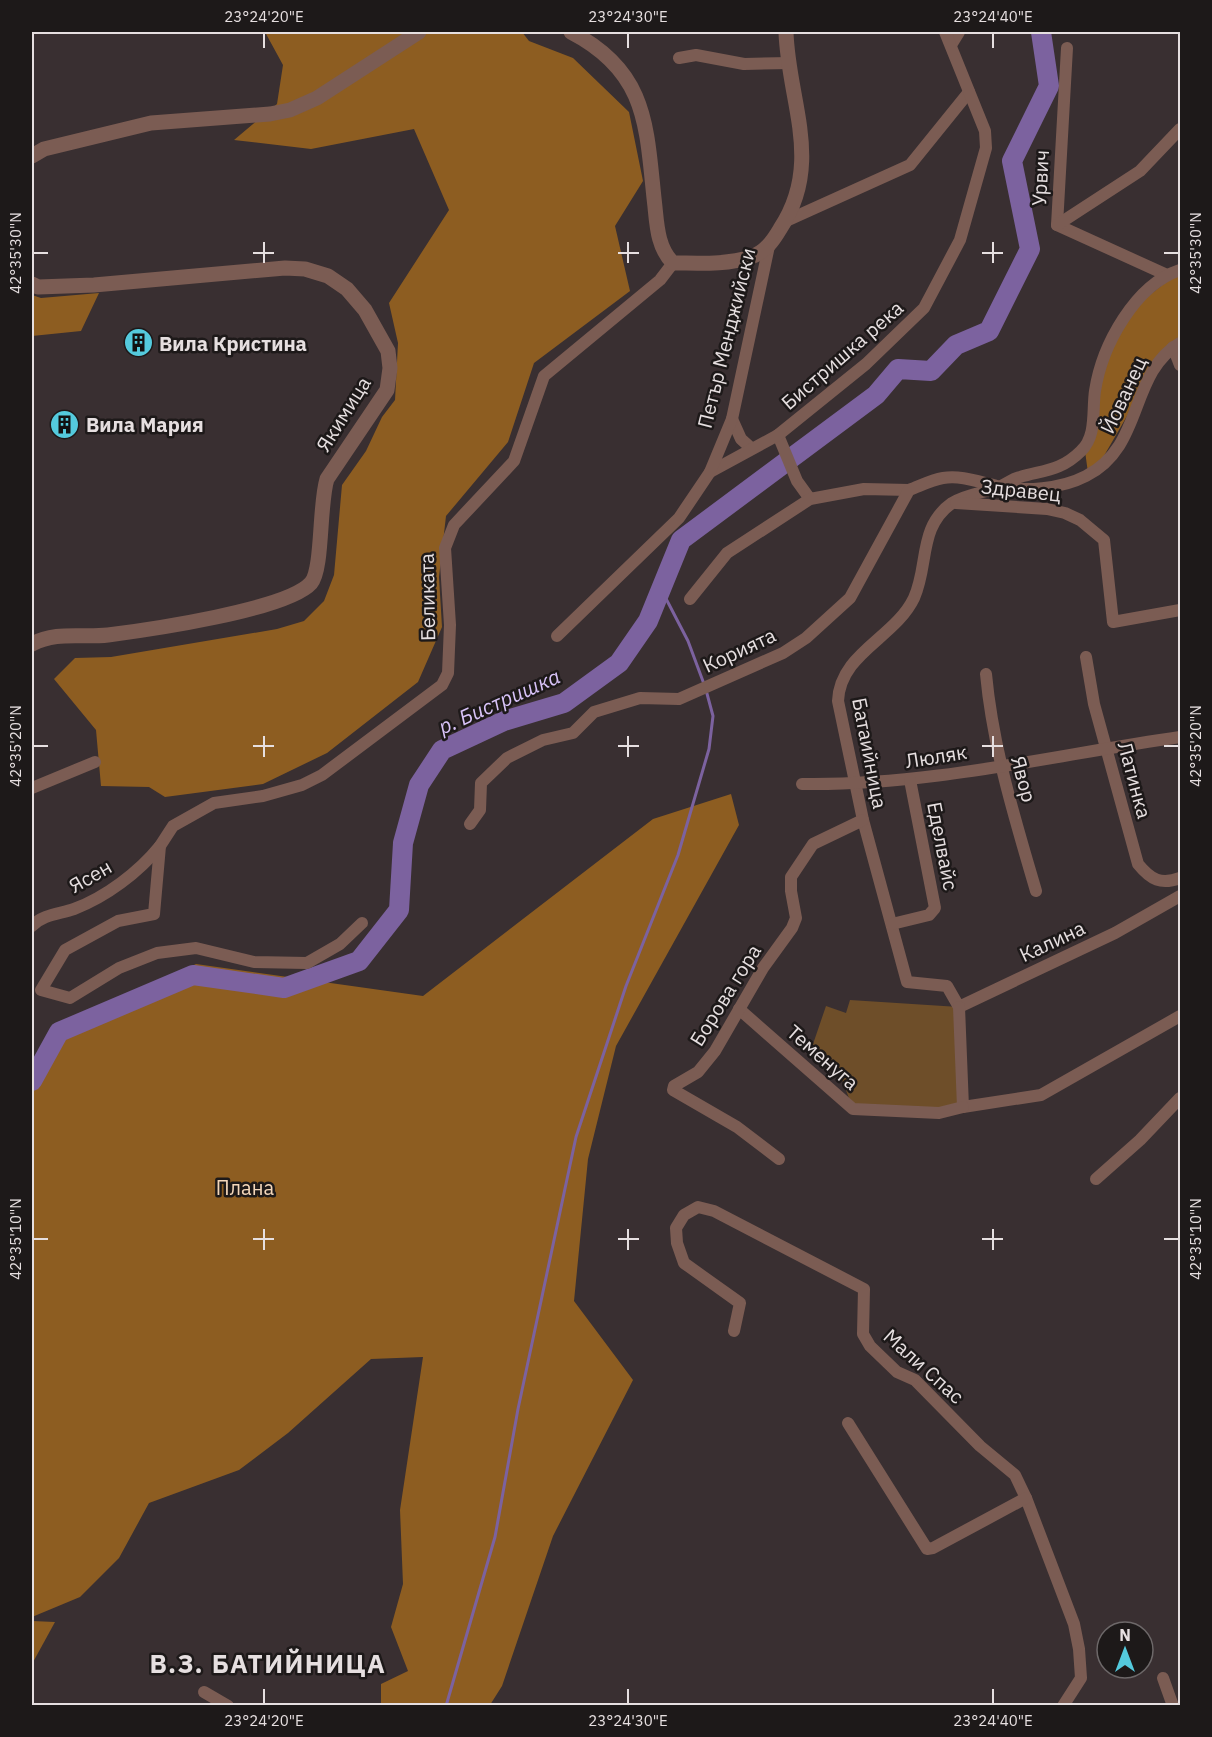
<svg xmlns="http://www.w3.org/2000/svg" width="1212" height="1737" font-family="'IBM Plex Sans',sans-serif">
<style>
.green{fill:#6e4e29}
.forest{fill:#8d5d21}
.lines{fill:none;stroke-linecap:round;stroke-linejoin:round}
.stream{stroke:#7c629f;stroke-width:3}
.river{stroke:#7c629f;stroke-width:20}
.minor{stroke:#7b5c53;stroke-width:12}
.tertiary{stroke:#7b5c53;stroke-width:15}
.ticks{fill:none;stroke:#e6dfe0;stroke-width:2}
.labels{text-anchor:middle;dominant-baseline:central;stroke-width:5;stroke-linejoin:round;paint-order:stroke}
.street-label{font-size:20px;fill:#e6dfe0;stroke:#1d1919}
.poi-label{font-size:20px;font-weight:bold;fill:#e6dfe0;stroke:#1d1919;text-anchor:start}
.park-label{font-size:20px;fill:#f4d7ba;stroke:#1d1919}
.water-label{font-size:21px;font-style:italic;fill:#d8c3f8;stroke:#1d1919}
.district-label{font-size:26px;font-weight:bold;letter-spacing:1.5px;fill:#e6dfe0;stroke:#1d1919}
.neatline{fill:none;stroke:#e6dfe0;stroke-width:2}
.ticks-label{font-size:15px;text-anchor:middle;fill:#e6dfe0}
</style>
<rect width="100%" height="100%" fill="#392f31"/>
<polygon class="green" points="850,1000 959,1007 963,1107 853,1109 840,1074 812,1047 826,1006 846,1013"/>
<g class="forest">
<polygon points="265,32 522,32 529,41 573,58 629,112 643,181 615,226 630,291 534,363 508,442 446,516 439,577 442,627 418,682 327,753 263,784 165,797 149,787 101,786 96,730 54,679 75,658 111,657 277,629 304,621 324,601 334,575 342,485 366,451 382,417 395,400 398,343 389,303 449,210 414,129 311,149 234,140 277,104 283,65"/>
<polygon points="1180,271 1180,343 1160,359 1101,461 1088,473 1085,451 1102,365 1132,309"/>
<polygon points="99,293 81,331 32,336 32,295 41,298"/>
<polygon points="731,794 739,825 616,1046 588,1159 574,1301 633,1380 553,1536 502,1686 490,1705 381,1705 381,1684 408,1671 391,1627 403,1584 400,1510 423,1357 371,1359 288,1433 239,1470 149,1503 119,1558 80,1597 32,1617 32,1081 59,1032 196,964 423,996 653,819"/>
<polygon points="32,1621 55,1622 32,1664"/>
</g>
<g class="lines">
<g class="stream">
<polyline points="661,589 688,641 704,684"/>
<polyline points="446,1706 495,1537 518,1409 576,1137 626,986 678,855 709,749 713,716 706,690"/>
</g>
<polyline class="river" points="32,1081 59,1032 193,975 284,988 359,961 399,910 403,843 419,785 442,750 504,721 564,703 619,663 648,621 681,540 876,395 898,369 931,371 956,345 989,331 1030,249 1012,161 1049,86 1041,32"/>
<g class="minor">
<polyline points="951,45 959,32"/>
<polyline points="1067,48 1057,225 1167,275"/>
<polyline points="679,58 696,55 744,64 790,63"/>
<polyline points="786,221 910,165 969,92"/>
<polyline points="1057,225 1140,171 1180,129"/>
<path d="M1180,270C1135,285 1102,345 1095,391C1092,411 1097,436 1081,451C1061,471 1044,470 1020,477C1012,479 1006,484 999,487C984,493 966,494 952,503C918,527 929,565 914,598C895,638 840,653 838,701L863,820L907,982L947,986L959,1007L1115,933L1180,896"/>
<polyline points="1173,347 1180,365"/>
<polyline points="732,419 741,439 751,448"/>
<polyline points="778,435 797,481 810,499"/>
<polyline points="710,472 778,435 866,364 924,308 960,240 986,148 985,131 945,32"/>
<polyline points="956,503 1047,509 1065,513 1080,520 1104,540 1113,622 1180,610"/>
<polyline points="690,599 727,553 810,499 864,489 909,490"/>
<polyline points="557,636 679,518 710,472 732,419 769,246"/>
<path d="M1086,657L1094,704L1138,864C1151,880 1161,885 1180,878"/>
<path d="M986,674C993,749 1015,819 1036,891"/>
<path d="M802,784C930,786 1054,755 1180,737"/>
<polyline points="32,788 95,762"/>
<path d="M470,824L480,810L481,783L507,758L543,740L573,733L594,712L640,698L679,699L783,653L806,638L850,598L909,490C920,486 931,480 943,478C961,475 979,482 997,486C1024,492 1061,489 1086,476C1145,446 1128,374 1180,343"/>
<polyline points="362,923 340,944 307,963 254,962 196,948 157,953 119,968 70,998 41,990 65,950 118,921 154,914 160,846 173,826 214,803 263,796 302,785 322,775 442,685 448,673 450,625 445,548 454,525 514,461 544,376 660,280 673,263"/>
<polyline points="892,924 929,915 935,908 910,780"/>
<path d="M32,926C43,914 60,914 74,909C106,897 139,872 160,846"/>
<polyline points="959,1007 963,1107 1041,1095 1180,1016"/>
<polyline points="739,1009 853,1109 939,1113 963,1107"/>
<polyline points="779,1159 737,1127 673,1090 674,1086 698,1072 715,1051 763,968 792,928 796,918 791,891 791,877 813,844 863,820"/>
<polyline points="1096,1179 1140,1140 1180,1098"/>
<polyline points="734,1331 740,1303 684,1263 677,1243 676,1228 684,1215 698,1207 714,1211 864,1289 863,1334 870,1346 897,1372 915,1380 980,1446 1015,1475 1026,1498 1074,1624 1079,1649 1081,1678 1063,1706"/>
<polyline points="848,1423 927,1549 933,1548 1026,1498"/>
<polyline points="1163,1678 1173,1706"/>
<polyline points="204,1692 228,1706"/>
</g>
<g class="tertiary">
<path d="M571,32C650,73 646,129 655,207C657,227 658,248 673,263C699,263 726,265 751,257C765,252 773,241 780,229C824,163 788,101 786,32"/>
<polyline points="32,156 44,149 151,123 270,114 290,110 317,98 419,32"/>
<path d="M32,284L38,287L94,285L285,268L305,269L328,276L347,289L365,310L388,351L390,368L387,390L327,479C319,504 323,569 311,583C287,610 147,630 108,635C80,638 57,631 32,644"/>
</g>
</g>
<path class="ticks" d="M264,33V48M628,33V48M993,33V48M264,242V263M628,242V263M993,242V263M33,253H48M253,253H274M618,253H639M982,253H1003M1164,253H1179M264,736V757M628,736V757M993,736V757M33,746H48M253,746H274M618,746H639M982,746H1003M1164,746H1179M264,1229V1250M628,1229V1250M993,1229V1250M33,1239H48M253,1239H274M618,1239H639M982,1239H1003M1164,1239H1179M264,1689V1704M628,1689V1704M993,1689V1704"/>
<defs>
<symbol id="building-disc" viewBox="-11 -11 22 22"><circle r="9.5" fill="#54cadd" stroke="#1d1919"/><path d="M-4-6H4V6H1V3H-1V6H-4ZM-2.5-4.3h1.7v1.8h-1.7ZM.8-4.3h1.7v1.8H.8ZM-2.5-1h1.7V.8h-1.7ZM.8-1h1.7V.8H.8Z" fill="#111"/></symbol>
</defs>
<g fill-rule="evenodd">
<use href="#building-disc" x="122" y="326" width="33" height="33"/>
<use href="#building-disc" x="48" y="408" width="33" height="33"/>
</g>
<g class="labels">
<g class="street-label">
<text transform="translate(1040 178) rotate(-87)">Урвич</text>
<text transform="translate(726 338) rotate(-76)">Петър Менджийски</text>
<text transform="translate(842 355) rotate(-41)">Бистришка река</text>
<text transform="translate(1123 395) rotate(-65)">Йованец</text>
<text transform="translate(343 414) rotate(-58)">Якимица</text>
<text transform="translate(1021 490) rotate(6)">Здравец</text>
<text transform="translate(427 597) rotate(-91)">Беликата</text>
<text transform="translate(739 650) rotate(-25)">Корията</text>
<text transform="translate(870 753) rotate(79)">Батаийница</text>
<text transform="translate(936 756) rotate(-9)">Люляк</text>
<text transform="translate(1024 779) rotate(75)">Явор</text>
<text transform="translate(1135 780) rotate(75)">Латинка</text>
<text transform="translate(943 846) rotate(79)">Еделвайс</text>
<text transform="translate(90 876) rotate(-30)">Ясен</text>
<text transform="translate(1052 941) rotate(-25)">Калина</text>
<text transform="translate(725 995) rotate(-58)">Борова гора</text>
<text transform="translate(823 1057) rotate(41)">Теменуга</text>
<text transform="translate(924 1366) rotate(42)">Мали Спас</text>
</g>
<g class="poi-label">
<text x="159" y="343">Вила Кристина</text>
<text x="86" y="424">Вила Мария</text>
</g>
<g class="park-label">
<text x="245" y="1187">Плана</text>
</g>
<g class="water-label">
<text transform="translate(499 701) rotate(-24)">р. Бистришка</text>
</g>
<g class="district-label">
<text x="268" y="1663">В.З. БАТИЙНИЦА</text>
</g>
</g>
<rect width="1212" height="1737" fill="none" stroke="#1d1919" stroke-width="66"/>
<g transform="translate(1125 1650)"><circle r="28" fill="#1d1919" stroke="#6d6869" stroke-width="1.5"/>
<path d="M0-4.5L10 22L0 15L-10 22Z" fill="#54cadd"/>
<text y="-9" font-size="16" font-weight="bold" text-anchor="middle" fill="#e6dfe0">N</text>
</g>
<rect x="33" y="33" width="1146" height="1671" class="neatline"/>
<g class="ticks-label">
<text x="264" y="22">23°24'20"E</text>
<text x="628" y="22">23°24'30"E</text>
<text x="993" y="22">23°24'40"E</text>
<text transform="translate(16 253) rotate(-90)" y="5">42°35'30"N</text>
<text transform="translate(1196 253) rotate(-90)" y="5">42°35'30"N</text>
<text transform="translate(16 746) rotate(-90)" y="5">42°35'20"N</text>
<text transform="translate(1196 746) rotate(-90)" y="5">42°35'20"N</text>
<text transform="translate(16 1239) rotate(-90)" y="5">42°35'10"N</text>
<text transform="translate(1196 1239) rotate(-90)" y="5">42°35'10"N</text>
<text x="264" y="1726">23°24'20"E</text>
<text x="628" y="1726">23°24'30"E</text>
<text x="993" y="1726">23°24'40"E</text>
</g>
</svg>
